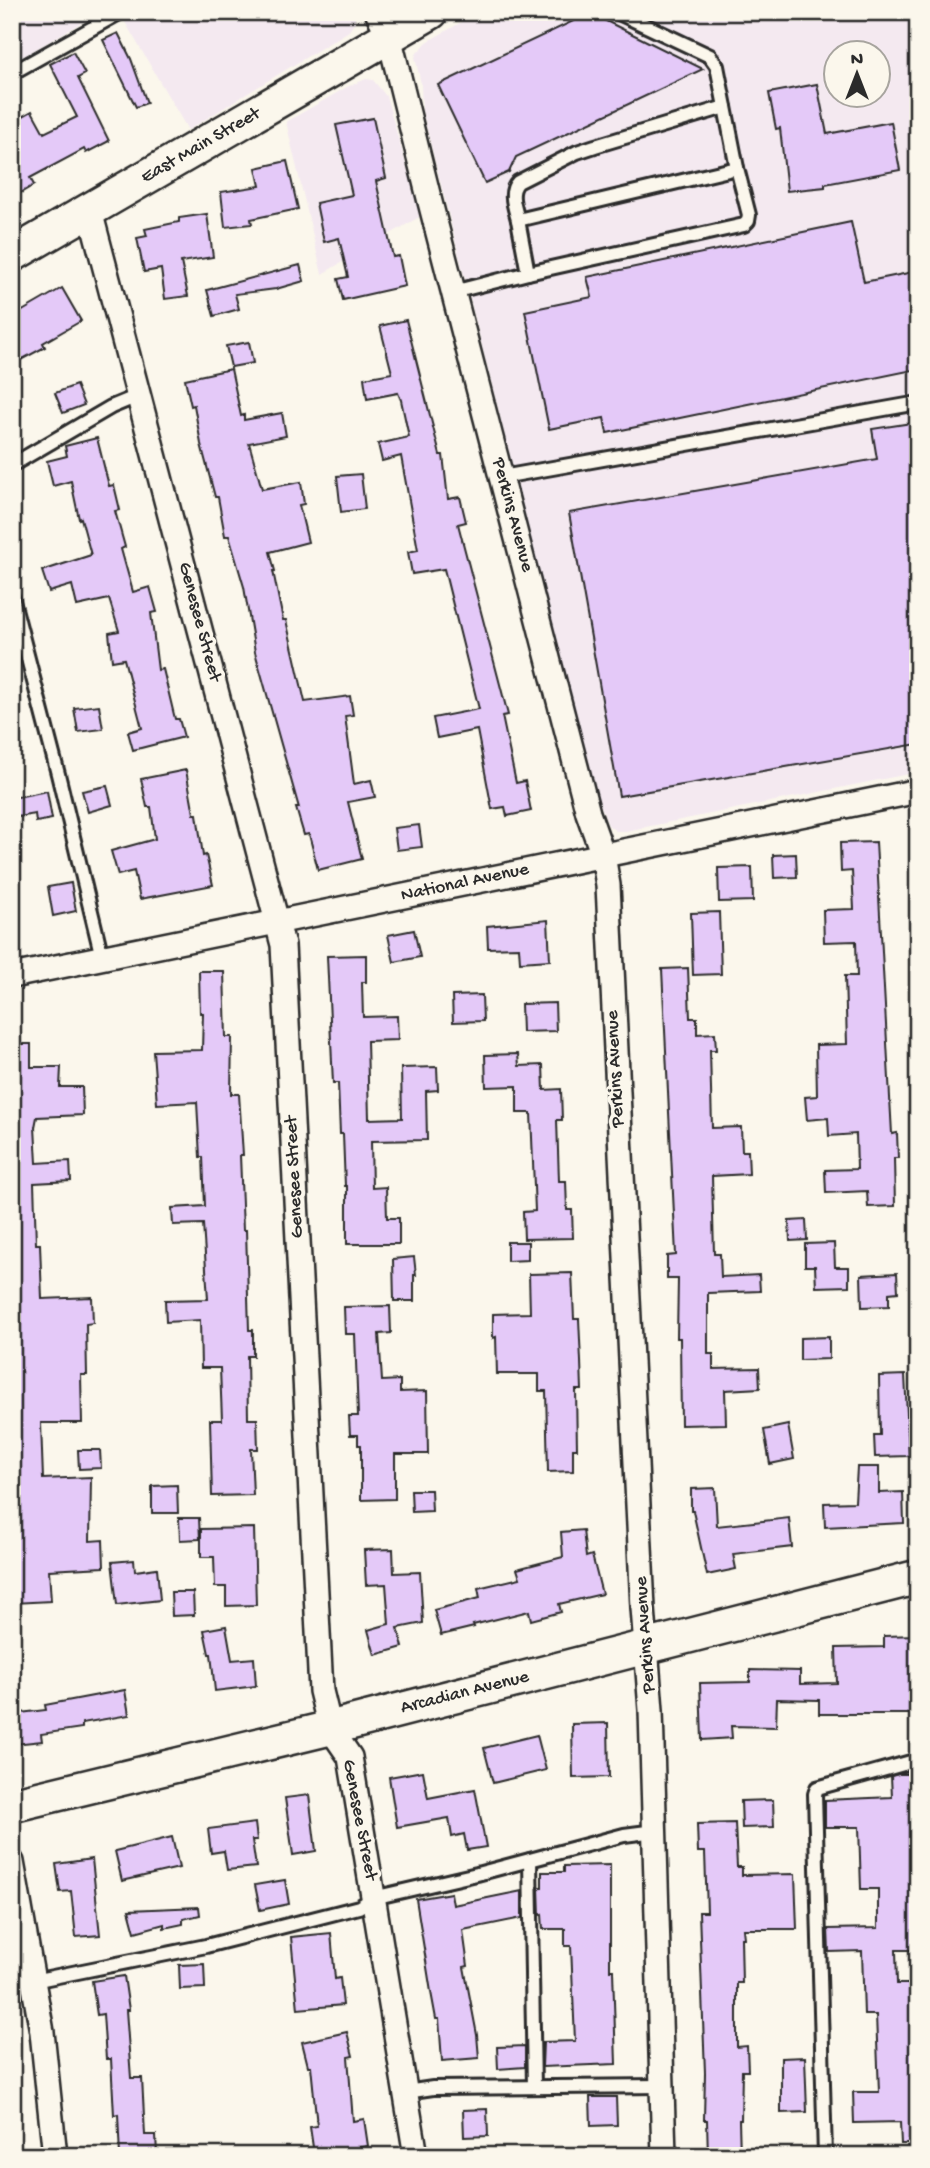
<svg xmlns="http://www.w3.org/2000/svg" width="930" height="2168" font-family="'Gochi Hand',sans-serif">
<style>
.built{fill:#f4e9f0;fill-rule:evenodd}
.building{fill:#e4c9f8;stroke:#2b2b2b;stroke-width:2}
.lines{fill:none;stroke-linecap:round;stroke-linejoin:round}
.service-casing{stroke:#2b2b2b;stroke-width:18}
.minor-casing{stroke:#2b2b2b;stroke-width:28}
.secondary-casing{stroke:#2b2b2b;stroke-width:38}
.service{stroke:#fbf7ec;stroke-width:12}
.minor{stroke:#fbf7ec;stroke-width:23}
.secondary{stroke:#fbf7ec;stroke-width:33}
.labels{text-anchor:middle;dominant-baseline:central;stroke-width:7;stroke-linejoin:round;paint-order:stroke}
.street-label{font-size:19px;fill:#2b2b2b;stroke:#fbf7ec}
</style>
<rect width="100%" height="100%" fill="#fbf7ec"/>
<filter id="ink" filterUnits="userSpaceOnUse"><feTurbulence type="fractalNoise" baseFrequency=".0143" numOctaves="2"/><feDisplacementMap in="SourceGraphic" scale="14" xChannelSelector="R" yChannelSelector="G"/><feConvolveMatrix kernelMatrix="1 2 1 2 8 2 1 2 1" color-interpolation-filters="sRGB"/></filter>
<g filter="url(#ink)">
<g class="built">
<polygon points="23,12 69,12 91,17 12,63 12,19"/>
<polygon points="131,12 355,12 355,22 349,31 188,130 122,17"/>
<path d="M479,12H918V772L626,831H616L608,825L595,790L422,110L421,84L415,57L417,53L427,42ZM836,52H878V94H836Z"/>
<polygon points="366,79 373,80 386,96 421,216 322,274 286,122 347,87"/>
</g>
<g class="building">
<polygon points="590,13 703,69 516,157 509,172 485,183 438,85"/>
<polygon points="118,33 131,59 147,103 136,107 103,40"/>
<polygon points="73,52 85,74 78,78 109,141 86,153 84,149 30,178 34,185 12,198 12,122 32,111 44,133 77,117 50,64"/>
<polygon points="817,84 827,134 891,122 900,170 825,184 825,187 787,191 780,128 776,129 769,93"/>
<polygon points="373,118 386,178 376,181 393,257 399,256 405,286 343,300 338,279 348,277 339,238 324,242 316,203 352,195 336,125"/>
<polygon points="287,161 298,209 251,219 252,224 225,227 221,192 260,186 256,168"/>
<polygon points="207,214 213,257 181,262 188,296 165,299 161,269 144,272 137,238 147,236 145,229 179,222 179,218"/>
<polygon points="851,222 864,282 918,271 918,369 607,433 604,418 549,429 525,311 592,297 587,277"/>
<polygon points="300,265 304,281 276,289 235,294 239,309 214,316 207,290"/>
<polygon points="62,288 81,321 43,343 45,347 19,361 12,349 12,317"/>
<polygon points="406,320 440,455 443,455 448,499 460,497 466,522 458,524 508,715 502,716 516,783 525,781 531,811 507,816 505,807 492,809 477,730 437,738 433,718 479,709 444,569 412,574 408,552 418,550 401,456 382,461 378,444 409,437 401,400 398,393 367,399 364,378 392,373 380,326"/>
<polygon points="249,342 253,363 231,367 226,346"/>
<polygon points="231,369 241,416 244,415 244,420 282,413 286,436 249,443 262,489 301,482 304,504 299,505 308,542 270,552 275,571 273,571 283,620 286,620 305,702 350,696 353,715 345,716 354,784 371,780 375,797 348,802 362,859 318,870 309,834 304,835 296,808 299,808 255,652 244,587 229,536 225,536 218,497 215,497 201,444 194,405 191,406 185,379"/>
<polygon points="76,385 84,405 63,413 55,393"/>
<polygon points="918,422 918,744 619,796 569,513 877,459 872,429"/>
<polygon points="97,438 109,486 114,485 120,510 115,511 125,547 121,549 133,592 150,587 157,612 151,613 158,670 163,669 175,719 179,719 184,737 133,750 128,732 142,728 124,659 112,661 109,633 119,631 109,599 77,606 72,585 49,592 42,571 91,555 81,518 79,519 71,481 53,486 47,461 67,456 65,446"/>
<polygon points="361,474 365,509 341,512 337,476"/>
<polygon points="99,705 103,729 78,732 74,708"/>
<polygon points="186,770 194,814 197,814 203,856 206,855 213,885 140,899 134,871 118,875 111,851 155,839 151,807 147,807 141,779"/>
<polygon points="107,786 112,805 88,812 82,791"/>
<polygon points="47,791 52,819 36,822 35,814 12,818 12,798"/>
<polygon points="419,825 422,847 397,850 394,828"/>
<polygon points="876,842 892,1134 897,1133 898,1158 894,1158 895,1206 868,1207 867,1191 826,1193 825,1170 857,1169 856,1134 829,1136 828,1118 807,1120 805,1097 817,1096 816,1045 847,1044 845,976 857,976 856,941 824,942 823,910 854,909 852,871 841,872 840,843"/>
<polygon points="796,854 797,877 774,878 773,855"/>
<polygon points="752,867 753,901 719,902 718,868"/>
<polygon points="71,883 76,911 53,916 48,887"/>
<polygon points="719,912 721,974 693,975 691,913"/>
<polygon points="548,920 550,960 520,962 519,947 488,948 487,926"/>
<polygon points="414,930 420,957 394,962 388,935"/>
<polygon points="366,955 366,982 362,982 363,1017 397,1016 398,1040 367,1041 369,1119 402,1118 401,1068 437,1067 438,1090 426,1091 427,1140 371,1141 372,1188 386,1187 387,1218 399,1218 399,1244 347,1244 347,1186 345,1186 343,1134 340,1134 338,1083 333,1083 327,956"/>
<polygon points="688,968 690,1018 697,1018 697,1034 715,1033 716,1050 710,1050 712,1128 741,1127 742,1151 748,1151 749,1174 712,1176 714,1254 720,1254 721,1277 759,1275 760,1291 708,1293 708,1354 713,1354 713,1369 759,1368 760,1388 725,1390 726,1424 681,1425 680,1338 677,1338 678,1279 667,1279 667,1256 676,1255 662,969"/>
<polygon points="199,971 224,971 226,1037 232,1037 231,1094 239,1094 243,1155 240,1155 243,1230 246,1230 249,1330 253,1330 253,1356 247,1356 248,1419 257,1419 258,1449 251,1449 253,1495 212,1496 210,1420 222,1420 220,1368 201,1368 200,1320 166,1322 165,1300 208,1299 203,1224 173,1225 172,1208 205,1206 203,1157 200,1157 197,1102 157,1104 153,1051 202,1050 203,1013 200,1013"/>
<polygon points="482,995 483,1021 453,1022 452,996"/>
<polygon points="555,1003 556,1031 522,1032 521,1004"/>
<polygon points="12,1044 31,1044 31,1067 61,1067 60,1087 82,1087 83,1115 37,1117 35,1127 37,1163 70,1161 71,1181 34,1183 36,1244 40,1244 42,1299 92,1297 93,1323 86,1324 87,1375 81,1375 82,1423 41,1423 43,1479 91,1477 90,1541 103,1540 104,1567 49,1570 51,1601 13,1603"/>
<polygon points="518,1054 519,1066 543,1065 544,1090 561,1089 562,1120 557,1120 559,1181 566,1181 567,1210 572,1210 573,1238 524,1239 523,1212 535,1211 531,1113 517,1113 517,1086 486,1087 485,1055"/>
<polygon points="806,1220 807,1240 790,1241 789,1221"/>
<polygon points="507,1242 528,1242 528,1260 507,1261"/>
<polygon points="834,1243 835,1267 849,1267 849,1286 816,1287 815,1266 805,1266 805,1244"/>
<polygon points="414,1257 416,1275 414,1275 414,1301 394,1301 393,1259"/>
<polygon points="572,1273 574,1319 579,1319 581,1361 582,1390 576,1390 577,1449 573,1449 573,1471 548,1472 546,1391 539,1391 539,1374 497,1374 496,1337 493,1338 493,1314 530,1313 529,1274"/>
<polygon points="897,1273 898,1292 889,1293 889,1306 862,1307 861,1275"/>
<polygon points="390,1306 391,1333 379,1334 382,1381 400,1380 400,1392 427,1391 428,1454 395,1454 395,1499 361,1500 361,1445 358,1445 358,1435 350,1435 349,1416 358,1416 355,1334 345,1334 344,1307"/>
<polygon points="829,1337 829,1359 800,1360 800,1338"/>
<polygon points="905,1375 909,1456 875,1457 874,1435 880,1435 879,1376"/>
<polygon points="788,1425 794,1459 770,1464 764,1430"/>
<polygon points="78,1450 100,1450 101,1468 79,1469"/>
<polygon points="857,1467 879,1467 879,1493 903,1492 904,1523 825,1527 824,1503 855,1502"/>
<polygon points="177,1485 178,1513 152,1513 152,1486"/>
<polygon points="715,1488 717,1526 789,1518 792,1547 733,1554 736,1569 707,1575 693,1511 691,1511 691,1489"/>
<polygon points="411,1490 431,1490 432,1511 412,1512"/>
<polygon points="179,1518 199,1518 200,1539 180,1540"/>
<polygon points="254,1528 256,1605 226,1606 226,1587 215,1587 214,1557 201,1557 201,1529"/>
<polygon points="583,1530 586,1557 592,1555 602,1594 559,1604 561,1612 531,1620 529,1611 473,1625 474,1627 441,1635 434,1610 480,1598 478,1588 520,1578 517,1569 563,1557 561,1532"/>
<polygon points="393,1549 394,1573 420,1572 423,1623 398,1628 403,1647 375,1655 368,1630 389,1624 386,1584 366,1585 364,1550"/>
<polygon points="134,1560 135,1571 157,1568 160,1600 117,1605 112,1562"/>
<polygon points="171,1592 193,1592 194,1615 172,1616"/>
<polygon points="226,1626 232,1660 254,1658 256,1686 215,1691 211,1654 209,1654 204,1630"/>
<polygon points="918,1635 918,1674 916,1674 917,1714 819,1714 819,1700 777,1699 776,1727 731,1726 732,1738 702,1740 700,1683 750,1682 750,1670 800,1671 800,1684 837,1683 836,1648 884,1647 884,1636"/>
<polygon points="125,1690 129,1715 82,1723 82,1728 41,1734 42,1741 14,1744 12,1714 46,1710 45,1705"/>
<polygon points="608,1723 609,1777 573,1778 572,1724"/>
<polygon points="537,1735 546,1770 493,1783 484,1748"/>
<polygon points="423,1771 428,1798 475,1789 486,1847 467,1850 464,1834 452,1837 449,1818 397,1827 389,1777"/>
<polygon points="899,1774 918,1774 918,1950 896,1950 897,1984 918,1984 918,2144 901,2144 900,2122 854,2123 853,2092 879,2092 876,2015 864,2015 862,1951 829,1952 828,1929 878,1928 878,1889 861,1889 859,1827 825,1827 825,1800 892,1797 891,1776"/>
<polygon points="309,1795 316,1851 293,1855 285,1798"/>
<polygon points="773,1800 774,1827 742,1828 741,1801"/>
<polygon points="255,1823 257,1840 252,1840 256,1867 227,1870 224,1851 211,1853 208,1829"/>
<polygon points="735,1823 737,1867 742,1867 742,1875 795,1874 797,1929 743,1929 744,1938 741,1938 742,1983 737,1983 737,2047 747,2046 748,2071 742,2071 741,2120 739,2120 740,2156 708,2156 707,2120 704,2120 705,2073 699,1912 707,1912 705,1852 698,1852 697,1824"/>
<polygon points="172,1837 179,1868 122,1881 115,1851"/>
<polygon points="92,1859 100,1935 76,1937 71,1891 60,1892 56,1864"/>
<polygon points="610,1865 610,1970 613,1970 616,2064 542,2067 543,2042 575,2041 571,1946 565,1946 565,1929 543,1929 542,1914 540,1915 539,1887 542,1887 542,1872 564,1872 564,1866"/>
<polygon points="285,1880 289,1904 260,1910 255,1885"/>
<polygon points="522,1891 522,1918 463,1930 468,1966 464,1967 477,2035 479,2058 442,2061 439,2019 436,2019 431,1992 416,1899 451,1893 453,1905"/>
<polygon points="199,1907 200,1915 183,1919 183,1924 164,1928 164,1924 135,1932 129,1910"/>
<polygon points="331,1933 335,1979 340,1978 343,2005 298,2009 291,1937"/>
<polygon points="204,1964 205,1988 180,1989 179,1965"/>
<polygon points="124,1976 129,2010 126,2010 131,2078 142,2078 145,2135 156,2135 157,2154 120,2156 118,2114 114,2115 111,2059 106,2059 103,2014 97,2015 92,1981"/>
<polygon points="347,2032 353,2056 348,2057 353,2121 364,2119 368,2146 314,2154 310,2127 317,2126 311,2066 308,2066 302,2042"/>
<polygon points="525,2046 525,2067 498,2069 497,2047"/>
<polygon points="805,2057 807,2112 781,2113 781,2058"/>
<polygon points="590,2097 616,2097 617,2125 591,2126"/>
<polygon points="487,2109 488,2136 464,2137 463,2110"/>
</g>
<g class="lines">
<defs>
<g id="service">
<polyline points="12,73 121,12"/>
<path d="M518,220C515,208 508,192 518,182L577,152L595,146L725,107"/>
<polyline points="528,273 744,225 748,221 749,215 737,168"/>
<polyline points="453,292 528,273 518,220 737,168 717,66 710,56 617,12"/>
<polyline points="12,465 111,407 140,395"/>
<polyline points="502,477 918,403"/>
<polyline points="12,597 58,774 102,957"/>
<polyline points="530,1860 534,2087"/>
<polyline points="33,1981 206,1946 359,1907 373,1898 477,1874 624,1835 655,1831"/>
<polyline points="406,2092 433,2088 662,2086"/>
<polyline points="825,2156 815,1794 817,1788 918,1760"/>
</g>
<g id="minor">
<polyline points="377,12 389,36 430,202 588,813 603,855 608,885 643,1608 651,1710 664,2156"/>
<polyline points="90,211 283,945 321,1691 330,1728 350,1757 416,2156"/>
<polyline points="12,976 918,791"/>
<polyline points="12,1862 42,2032 55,2156"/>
</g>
<g id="secondary">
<polyline points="12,255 431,12"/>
<polyline points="12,1805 330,1728 918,1577"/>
</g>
</defs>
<use href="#service" class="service-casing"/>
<use href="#minor" class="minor-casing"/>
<use href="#secondary" class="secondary-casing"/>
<use href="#service" class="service"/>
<use href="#minor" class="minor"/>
<use href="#secondary" class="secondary"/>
</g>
</g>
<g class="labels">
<g class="street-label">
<text transform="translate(201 146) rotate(-30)">East Main Street</text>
<text transform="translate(512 515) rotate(75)">Perkins Avenue</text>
<text transform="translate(199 622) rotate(75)">Genesee Street</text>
<text transform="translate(465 883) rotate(-12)">National Avenue</text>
<text transform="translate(616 1069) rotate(-93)">Perkins Avenue</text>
<text transform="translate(295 1177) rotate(-93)">Genesee Street</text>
<text transform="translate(646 1635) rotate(-94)">Perkins Avenue</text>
<text transform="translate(465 1693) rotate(-14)">Arcadian Avenue</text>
<text transform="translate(359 1820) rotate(79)">Genesee Street</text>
</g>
</g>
<rect width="930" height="2168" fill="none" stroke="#fbf7ec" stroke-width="42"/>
<rect x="21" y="21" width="888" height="2126" fill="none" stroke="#2b2b2b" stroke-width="2.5" filter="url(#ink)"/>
<g transform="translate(857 74)"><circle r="33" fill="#fbf7ec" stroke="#a8a59f" stroke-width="2"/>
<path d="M0-5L12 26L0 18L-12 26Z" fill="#2b2b2b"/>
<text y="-10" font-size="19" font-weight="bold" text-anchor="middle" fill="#2b2b2b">N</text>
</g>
</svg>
